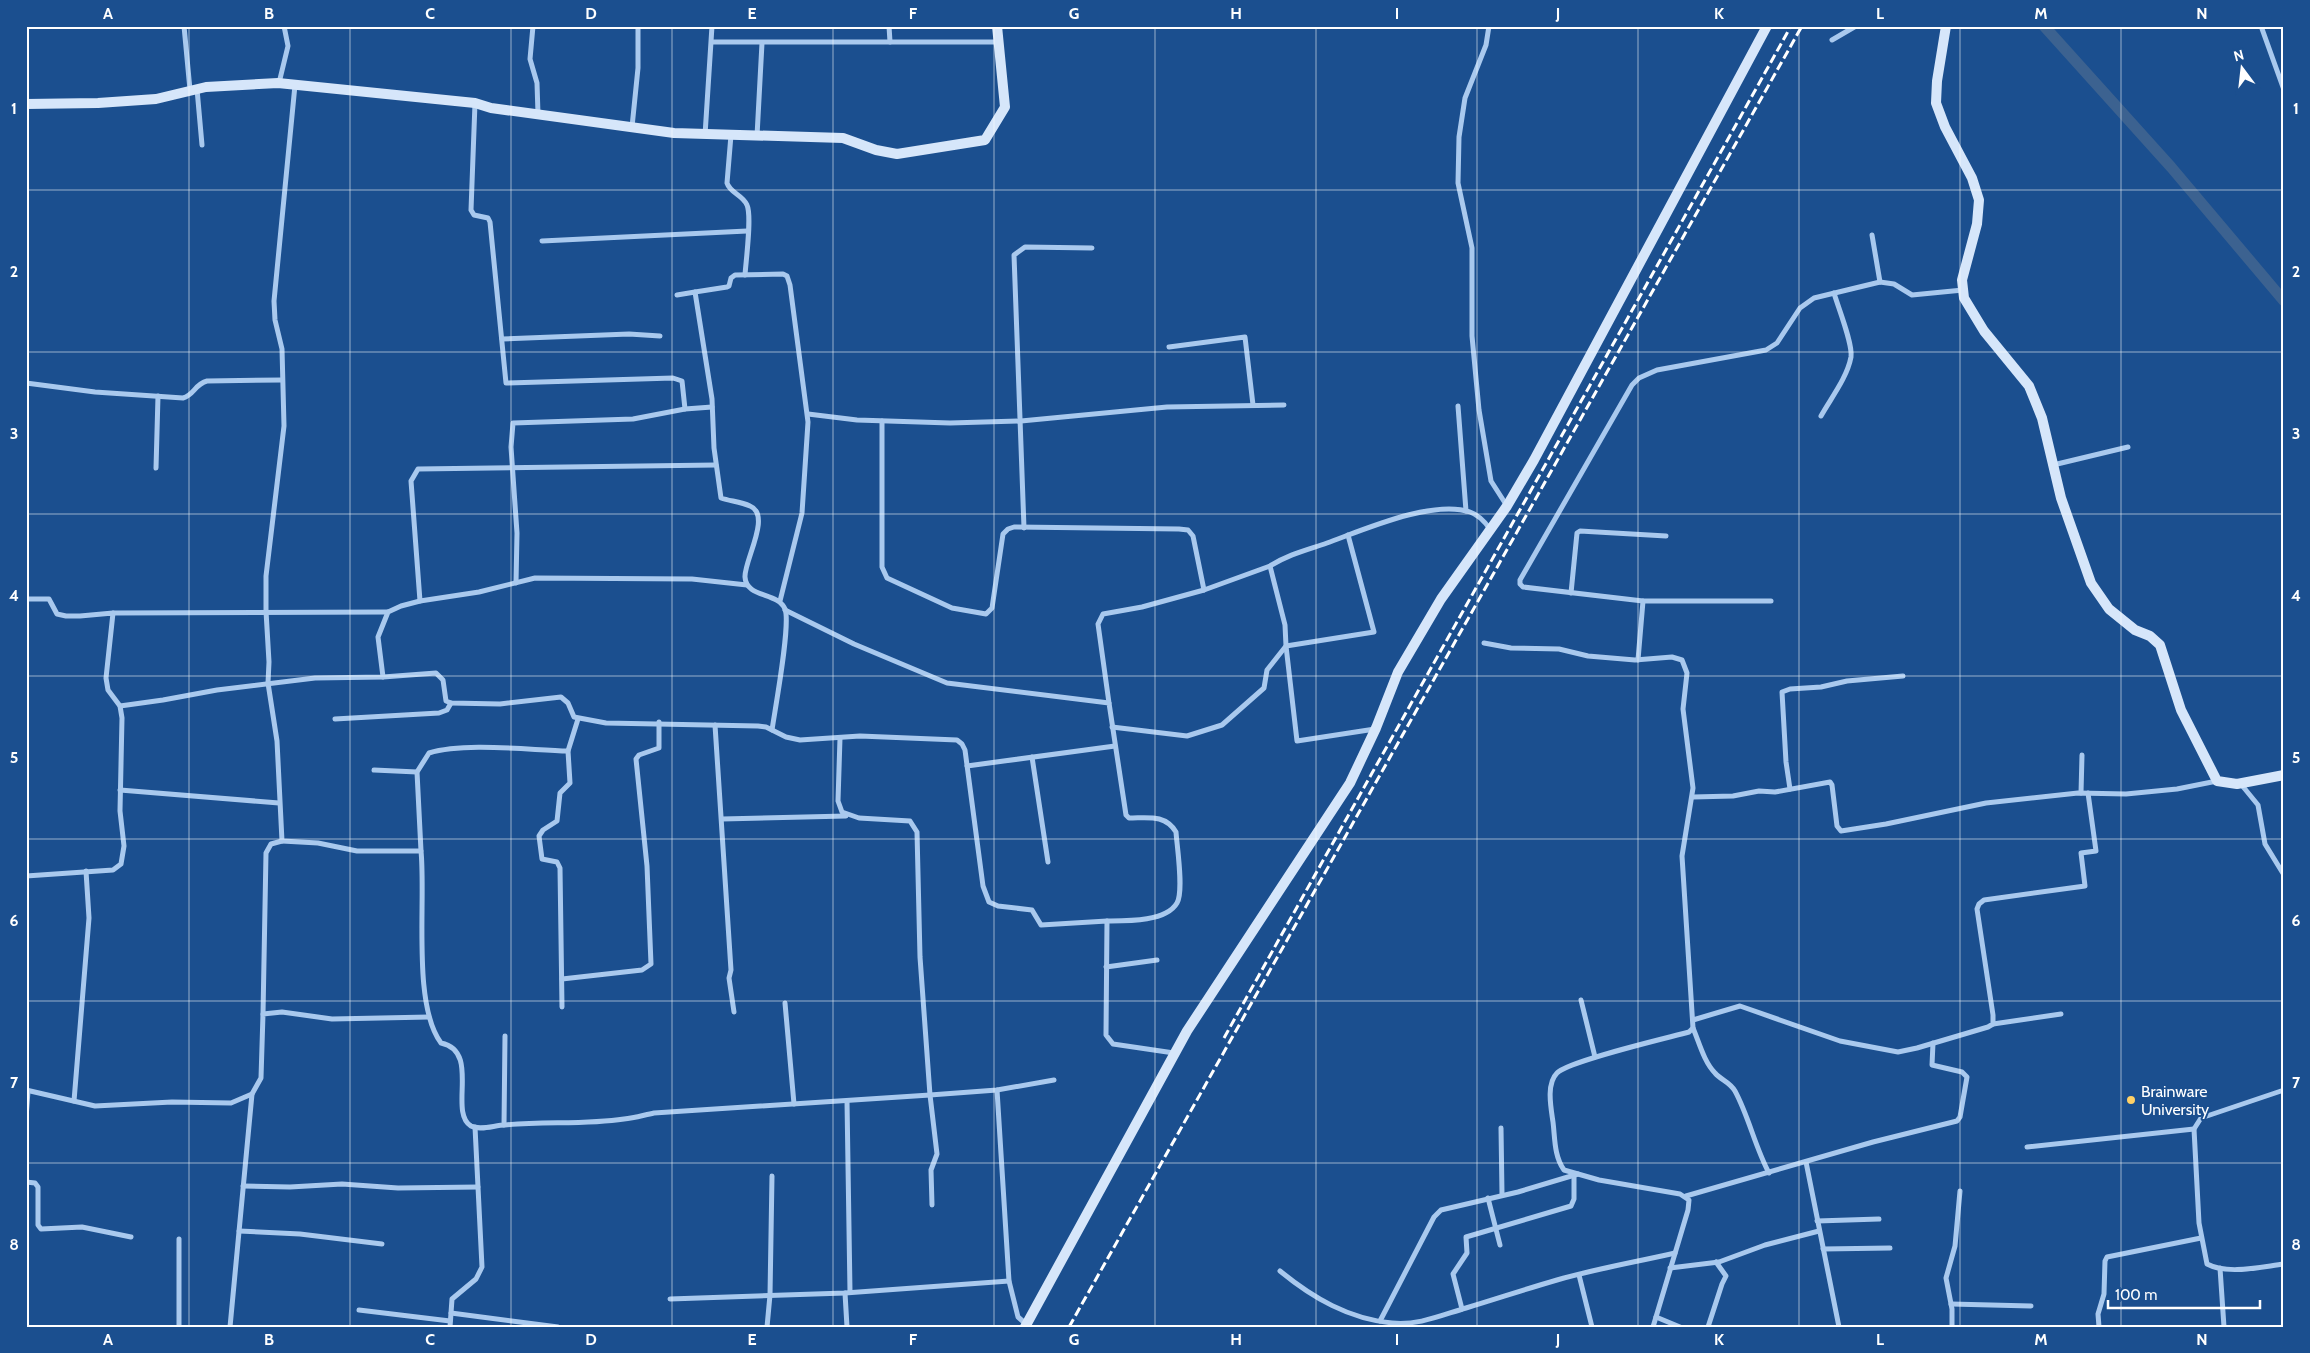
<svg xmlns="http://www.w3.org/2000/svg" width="2310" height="1353" font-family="Cabin,sans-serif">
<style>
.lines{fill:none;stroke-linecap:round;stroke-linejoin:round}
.canal{stroke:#3c6290;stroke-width:11}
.street{stroke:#a9c9ee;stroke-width:5}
.secondary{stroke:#d6e6fa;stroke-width:10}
.rail{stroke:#fff;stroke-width:3;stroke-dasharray:9 4;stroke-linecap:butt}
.grid{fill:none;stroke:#fff;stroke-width:1;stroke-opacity:0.55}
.poi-dot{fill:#ffd166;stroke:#1b4f8f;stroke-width:2}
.labels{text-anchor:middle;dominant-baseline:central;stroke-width:4;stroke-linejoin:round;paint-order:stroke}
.poi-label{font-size:16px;fill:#fff;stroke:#1b4f8f;text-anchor:start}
.neatline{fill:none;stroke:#fff;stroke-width:2}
.grid-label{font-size:16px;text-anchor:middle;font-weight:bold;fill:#fff}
</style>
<rect width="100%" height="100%" fill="#1b4f8f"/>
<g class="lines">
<polyline class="canal" points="2044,26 2171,167 2284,301"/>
<g class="street">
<polyline points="184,26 190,90"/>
<polyline points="533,26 530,59 537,83 538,114"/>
<polyline points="889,26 890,42"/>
<polyline points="1489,26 1486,45 1465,98 1459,137 1458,183 1472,248 1472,336 1479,410 1491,481 1507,506"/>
<polyline points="2261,26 2284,90"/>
<polyline points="1832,40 1856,26"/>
<polyline points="712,42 999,42"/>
<polyline points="279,83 288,46 284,26"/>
<path d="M295,85L274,301L275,320L282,349L284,426L266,576V611L269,662L268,683L277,741L282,841L318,843L357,851H421C426,901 412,1004 441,1043C481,1051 448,1112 471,1126C480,1131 495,1125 505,1125C544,1121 585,1125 624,1119C634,1118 644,1115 654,1113L930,1095L997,1090L1054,1080"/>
<polyline points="197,89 202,145"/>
<polyline points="475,103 471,210 474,215 488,218 490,222 506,383 673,378 682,381 685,409"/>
<polyline points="632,127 638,68 638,26"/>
<polyline points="705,135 712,26"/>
<path d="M731,135L727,183C730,193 743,195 747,205C752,216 746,260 745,275"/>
<polyline points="757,136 762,43"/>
<polyline points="1872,235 1880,282"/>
<polyline points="542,241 747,231"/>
<polyline points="695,292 727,287 729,286 731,278 735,275 783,274 787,276 790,285 808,422 802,513 780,601"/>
<path d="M677,295L695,292L712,399L714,448L721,498C730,501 741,502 750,506C772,515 744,561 745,577C746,598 778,592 785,609C791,624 775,709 772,730"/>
<polyline points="502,339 629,334 660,336"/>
<polyline points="1169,347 1245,337 1253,405"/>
<path d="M26,383L95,392L183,398C194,395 195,384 207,381L282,380"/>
<polyline points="1458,406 1466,511"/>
<polyline points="808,414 857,420 950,423 1021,421 1167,407 1284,405"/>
<path d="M1821,416C1831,398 1847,378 1851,357C1853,344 1838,307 1834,293"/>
<polyline points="882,421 882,567 887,578 952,608 986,614 992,608 1003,534 1008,529 1014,527 1179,529 1188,530 1193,536 1204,590"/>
<polyline points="2053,465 2128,447"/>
<polyline points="156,468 158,396"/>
<polyline points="1024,528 1014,255 1025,247 1092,248"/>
<path d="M1270,566C1289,554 1307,550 1327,543C1363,530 1433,499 1470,512C1479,515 1485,522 1490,529"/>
<polyline points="516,583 517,533 511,447 513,423 633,419 685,409 712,407"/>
<polyline points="1571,593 1577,533 1580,531 1666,536"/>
<polyline points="26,599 49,599 57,614 66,616 80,616 113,613 106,678 108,690 120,706 122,718 120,811 124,846 121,864 113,870 26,876"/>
<polyline points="420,601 411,481 418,469 716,465"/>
<polyline points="1643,601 1771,601"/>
<path d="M785,610L854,644L947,683L1109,703L1126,815L1129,818C1148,818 1165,814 1176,832C1177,847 1184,891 1177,903C1166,922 1126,921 1107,921"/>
<polyline points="113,613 388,612"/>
<path d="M1484,643L1511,648L1559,649L1588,656L1635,660L1672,657L1682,660L1687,673L1683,709L1693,788L1682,856L1693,1028L1689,1032C1667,1038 1568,1061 1557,1073C1546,1084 1551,1108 1553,1122C1555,1138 1554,1156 1564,1170L1599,1180L1680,1194L1689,1200L1688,1210L1653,1327"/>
<polyline points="1638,660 1643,601 1523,587 1520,584 1520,580 1632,385 1639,378 1657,370 1766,350 1777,343 1800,308 1814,298 1880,282 1894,284 1912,295 1963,290"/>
<polyline points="383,677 378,637 388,612 401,606 420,601 479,592 535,578 692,579 747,585"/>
<polyline points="1109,703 1098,624 1103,614 1142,607 1204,590 1270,566 1285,625 1286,646 1297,741 1375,729"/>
<polyline points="120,706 163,700 217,690 315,678 383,677 436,673 443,680 446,701 451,703 500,704 561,697 568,703 574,717 606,723 758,726 766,727 786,737 800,740 860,736 957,740 962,744 965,750 983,886 989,902 998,906 1032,910 1041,925 1107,921 1106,1035 1113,1044 1174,1053"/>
<polyline points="335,719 439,713 447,710 451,703"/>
<polyline points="715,725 731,970 729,978 734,1012"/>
<polyline points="1112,727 1187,736 1222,725 1264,688 1267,670 1286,646 1374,632 1348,535"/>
<polyline points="840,738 838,801 842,812 859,818 910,821 917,832 920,957 930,1095 937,1154 931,1170 932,1205"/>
<polyline points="1032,757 1048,862"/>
<polyline points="967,766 1115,746"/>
<polyline points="374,770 417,772"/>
<polyline points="2240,783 2258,805 2265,844 2284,875"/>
<polyline points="1790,789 1786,762 1782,692 1790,689 1821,687 1847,681 1903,676"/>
<polyline points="120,790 279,803"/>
<polyline points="2081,793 2082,755"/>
<polyline points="1693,797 1733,796 1759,791 1775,792 1830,782 1832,785 1837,826 1841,831 1886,824 1986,803 2078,793 2126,794 2177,789 2217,781"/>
<polyline points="722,819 846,816"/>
<path d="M421,851L417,772L429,753C465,742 528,750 568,751"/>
<polyline points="1106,967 1157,960"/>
<polyline points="562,979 642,970 651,964 647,866 636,759 639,755 659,748 659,722"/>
<polyline points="1581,1000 1595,1057"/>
<polyline points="785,1003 794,1104"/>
<polyline points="562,1007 560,868 557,862 542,859 539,836 543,830 557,821 560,793 570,783 568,751 578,719"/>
<polyline points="263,1014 266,853 271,844 282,841"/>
<polyline points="1693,1020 1740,1006 1840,1041 1898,1052 1917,1048 1988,1027 1993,1024 1993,1015 1977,909 1979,904 1984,900 2085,886 2081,853 2096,851 2088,793"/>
<polyline points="1993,1024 2061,1014"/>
<path d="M1693,1028C1699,1042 1704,1062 1715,1073C1721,1080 1730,1082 1735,1091C1749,1117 1755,1147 1769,1173"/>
<polyline points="26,1090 95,1106 172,1102 231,1103 252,1094 261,1078 263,1014 282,1012 332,1019 429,1017"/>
<polyline points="997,1090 1009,1281 1018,1317 1026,1324"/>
<path d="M2284,1090L2201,1118L2194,1129L2199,1223L2207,1264C2228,1275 2260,1267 2284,1264"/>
<polyline points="74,1101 89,918 86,871"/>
<polyline points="847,1101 850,1292"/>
<polyline points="26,1118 28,1091"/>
<polyline points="504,1125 505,1036"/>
<polyline points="1501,1128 1502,1194"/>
<polyline points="2027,1147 2194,1129"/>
<polyline points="1806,1162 1839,1327"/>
<polyline points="26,1182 35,1183 38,1187 38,1225 41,1229 82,1227 131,1237"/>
<polyline points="243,1186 290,1187 342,1184 398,1188 478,1187"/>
<polyline points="1686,1196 1873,1142 1957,1121 1960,1117 1967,1077 1962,1072 1932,1065 1933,1043"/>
<polyline points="1488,1198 1500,1245"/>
<polyline points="1817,1221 1879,1219"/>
<polyline points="239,1231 300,1234 382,1244"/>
<polyline points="179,1239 179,1327"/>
<polyline points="1823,1249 1890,1248"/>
<polyline points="1670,1268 1719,1262 1765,1245 1819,1231"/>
<polyline points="2220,1268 2224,1327"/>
<path d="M1280,1271C1313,1298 1349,1319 1392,1323C1417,1326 1442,1315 1466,1308C1496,1299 1526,1289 1557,1280C1595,1269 1636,1262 1675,1253"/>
<polyline points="1579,1275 1592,1327"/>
<polyline points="845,1293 847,1327"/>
<polyline points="670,1299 845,1293 1009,1281"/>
<polyline points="1951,1304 2031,1306"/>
<polyline points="1462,1309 1453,1274 1467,1253 1466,1237 1571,1206 1574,1199 1574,1175"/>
<polyline points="359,1310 450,1321"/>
<polyline points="451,1313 558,1327"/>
<polyline points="1656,1317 1680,1327"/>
<polyline points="1380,1321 1434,1217 1441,1210 1518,1192 1578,1174"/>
<polyline points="230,1327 252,1094"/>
<polyline points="450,1327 452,1299 476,1279 482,1267 475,1127"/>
<polyline points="767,1327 770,1295 772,1176"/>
<polyline points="1708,1327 1722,1284 1726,1276 1716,1262"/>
<polyline points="1952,1327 1952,1309 1946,1278 1955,1246 1960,1191"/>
<polyline points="2099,1327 2098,1314 2104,1294 2105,1261 2107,1257 2201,1238"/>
</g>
<g class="secondary">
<polyline points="1946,26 1937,81 1936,103 1945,127 1972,178 1979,200 1977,224 1962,280 1964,298 1984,331 2029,386 2042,418 2061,498 2091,583 2109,609 2135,630 2150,636 2160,645 2181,710 2217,781 2237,784 2284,775"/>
<polyline points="26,104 98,103 156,99 206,87 278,83 475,103 491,108 674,133 843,138 876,150 897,154 985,140 1005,107 997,26"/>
<polyline points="1025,1327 1187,1031 1350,783 1376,728 1398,672 1441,599 1507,506 1534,460 1767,26"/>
</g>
<g class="rail">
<path d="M1224,1038C1412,700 1603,364 1791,26"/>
<polyline points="1069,1327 1802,26"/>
</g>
</g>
<path class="grid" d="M189,26V1327M350,26V1327M511,26V1327M672,26V1327M833,26V1327M994,26V1327M1155,26V1327M1316,26V1327M1477,26V1327M1638,26V1327M1799,26V1327M1960,26V1327M2121,26V1327M26,190H2284M26,352H2284M26,514H2284M26,676H2284M26,839H2284M26,1001H2284M26,1163H2284"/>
<circle class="poi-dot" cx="2131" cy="1100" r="5"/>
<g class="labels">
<g class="poi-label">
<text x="2141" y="1091">Brainware<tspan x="2141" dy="18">University</tspan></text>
</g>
</g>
<rect width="2310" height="1353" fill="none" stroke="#1b4f8f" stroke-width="55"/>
<g transform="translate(2242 68) rotate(345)" stroke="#1b4f8f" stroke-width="4" paint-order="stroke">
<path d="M0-4L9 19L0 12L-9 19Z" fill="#ffffff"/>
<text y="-8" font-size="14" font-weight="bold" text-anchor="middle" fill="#ffffff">N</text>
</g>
<path d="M2108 1300v8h152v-8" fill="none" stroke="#ffffff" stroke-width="2.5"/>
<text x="2115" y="1300" font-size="15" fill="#ffffff" stroke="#1b4f8f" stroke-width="4" paint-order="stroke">100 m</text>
<rect x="28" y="28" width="2254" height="1298" class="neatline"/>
<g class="grid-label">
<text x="108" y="19">A</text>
<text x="269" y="19">B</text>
<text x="430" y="19">C</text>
<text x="591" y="19">D</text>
<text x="752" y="19">E</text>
<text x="913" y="19">F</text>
<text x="1074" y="19">G</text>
<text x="1236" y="19">H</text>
<text x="1397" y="19">I</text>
<text x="1558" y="19">J</text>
<text x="1719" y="19">K</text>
<text x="1880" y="19">L</text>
<text x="2041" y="19">M</text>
<text x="2202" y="19">N</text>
<text x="14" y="114">1</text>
<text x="2296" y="114">1</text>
<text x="14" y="277">2</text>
<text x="2296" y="277">2</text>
<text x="14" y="439">3</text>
<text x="2296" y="439">3</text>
<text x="14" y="601">4</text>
<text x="2296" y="601">4</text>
<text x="14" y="763">5</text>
<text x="2296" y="763">5</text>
<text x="14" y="926">6</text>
<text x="2296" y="926">6</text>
<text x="14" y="1088">7</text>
<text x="2296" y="1088">7</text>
<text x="14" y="1250">8</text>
<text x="2296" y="1250">8</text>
<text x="108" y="1345">A</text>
<text x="269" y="1345">B</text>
<text x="430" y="1345">C</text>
<text x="591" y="1345">D</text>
<text x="752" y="1345">E</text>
<text x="913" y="1345">F</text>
<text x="1074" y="1345">G</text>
<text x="1236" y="1345">H</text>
<text x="1397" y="1345">I</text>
<text x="1558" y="1345">J</text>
<text x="1719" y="1345">K</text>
<text x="1880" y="1345">L</text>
<text x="2041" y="1345">M</text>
<text x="2202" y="1345">N</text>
</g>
</svg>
